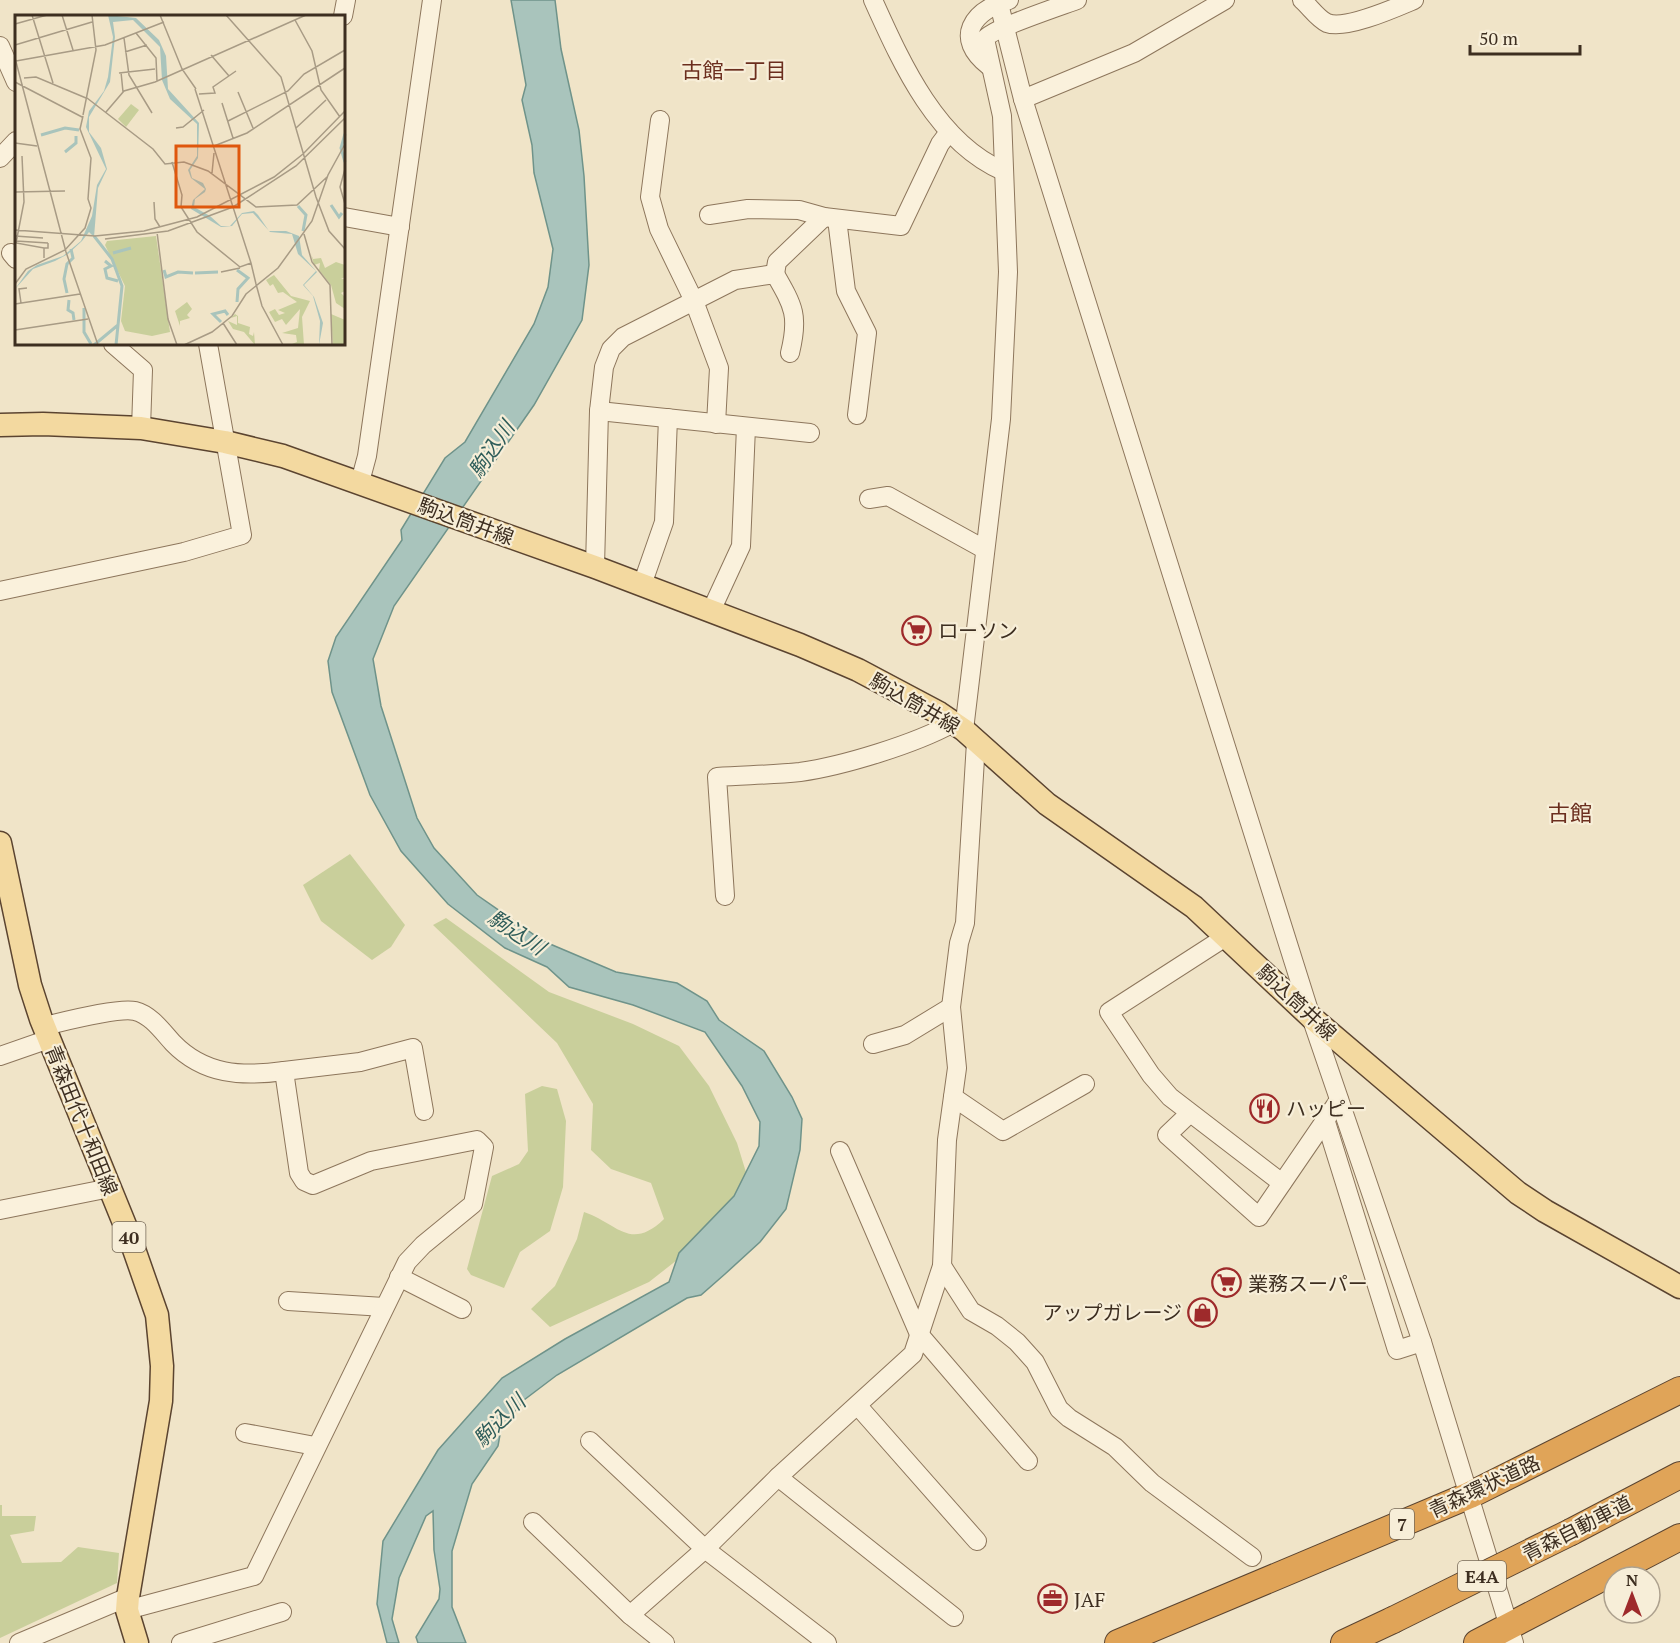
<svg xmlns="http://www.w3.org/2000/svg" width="1680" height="1643" font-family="'PT Serif','Noto Sans JP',serif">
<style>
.green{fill:#c9cf9b}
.water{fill:#a9c4bc;stroke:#6f938a;stroke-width:1.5}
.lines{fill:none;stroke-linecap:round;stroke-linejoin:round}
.minor-casing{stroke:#8d765c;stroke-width:20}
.major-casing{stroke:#5b4430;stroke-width:25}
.highway-casing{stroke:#5b4430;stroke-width:28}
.minor{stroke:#faf1dc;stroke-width:18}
.major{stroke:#f3d9a0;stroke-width:22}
.highway{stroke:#e0a458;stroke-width:26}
.highway-bridge-casing{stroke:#5b4430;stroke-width:28;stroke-linecap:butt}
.highway-bridge{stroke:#e0a458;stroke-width:26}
.labels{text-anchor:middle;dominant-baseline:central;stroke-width:4.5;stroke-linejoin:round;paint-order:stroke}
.shield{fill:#f7eed8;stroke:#756857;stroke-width:1.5}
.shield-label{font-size:18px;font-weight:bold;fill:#3d2e20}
.street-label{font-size:20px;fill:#3d2e20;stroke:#f7eed8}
.poi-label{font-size:20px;fill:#3d2e20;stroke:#f7eed8;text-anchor:start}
.neighbourhood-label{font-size:21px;fill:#6b2e1e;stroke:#f7eed8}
.water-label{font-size:21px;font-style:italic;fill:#2f5d5a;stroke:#f7eed8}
.quarter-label{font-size:22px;fill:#6b2e1e;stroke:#f7eed8}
.inset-river{fill:none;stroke:#a9c4bc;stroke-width:3}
.inset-road{fill:none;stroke:#a89b85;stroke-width:1.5}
.view{fill:#df570d;fill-opacity:0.15;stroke:#df570d;stroke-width:3}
.inset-edge{fill:none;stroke:#3d2e20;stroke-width:3}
</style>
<rect width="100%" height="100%" fill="#f0e4c8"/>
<g class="green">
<polygon points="350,854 405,925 391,947 372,960 321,921 303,885"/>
<path d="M446,918L549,992L633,1024L679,1046L709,1086L737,1143L749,1182L728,1220L649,1282L550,1327L531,1309L555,1286L577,1239L584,1212C617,1223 630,1252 664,1219L651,1183L611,1169L591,1150L593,1104L557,1043L433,925Z"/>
<polygon points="542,1086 557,1089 566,1121 563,1187 550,1231 520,1252 504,1288 471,1275 467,1269 492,1176 519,1164 528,1151 525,1094"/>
<polygon points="0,1505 2,1505 2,1516 36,1516 34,1531 10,1535 22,1563 61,1562 78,1547 119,1553 117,1583 0,1638"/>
</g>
<polygon class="water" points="511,0 555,0 561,49 579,130 584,176 589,265 582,320 534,405 394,606 373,659 381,706 417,818 434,848 477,895 543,941 616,972 677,983 707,1001 719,1020 764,1051 792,1097 802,1119 800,1150 786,1209 760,1242 725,1274 701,1295 687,1298 557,1375 524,1400 501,1429 498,1446 472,1484 452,1551 452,1607 466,1643 418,1643 416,1637 439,1599 440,1589 434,1550 433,1511 426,1516 399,1578 392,1619 399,1643 387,1643 377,1604 383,1541 438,1450 502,1378 565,1339 669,1282 679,1253 734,1196 759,1146 760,1122 742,1086 705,1032 633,1005 569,987 547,967 505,948 448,904 401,851 370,795 332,692 328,661 336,637 402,540 401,530 445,458 465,442 534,324 548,287 553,249 534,173 532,145 522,100 526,85"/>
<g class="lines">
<defs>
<g id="minor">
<path d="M873,0C901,62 936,142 1003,171"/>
<polyline points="998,0 1023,99 1199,661 1311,1017 1422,1342 1514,1643"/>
<path d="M1302,0C1310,7 1318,19 1327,23C1346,30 1395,8 1414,0"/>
<polyline points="343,16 346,0"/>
<polyline points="0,46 16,82"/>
<path d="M989,66C953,38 972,11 1009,0"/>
<polyline points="1023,99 1134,53 1225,0"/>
<polyline points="660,120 650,197 659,229 694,301 719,368 716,424"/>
<polyline points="0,158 16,141"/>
<polyline points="709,215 748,209 799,210 824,217 901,226 940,144 949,132"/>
<polyline points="344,217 400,227"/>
<polyline points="837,219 846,291 867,333 857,415"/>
<polyline points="11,253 16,259"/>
<polyline points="775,274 777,262 824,217"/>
<polyline points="113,344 143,370 141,428"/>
<polyline points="599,411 810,433"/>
<polyline points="360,482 367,456 432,0"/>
<polyline points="869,499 888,496 984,549"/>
<path d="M595,567L599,411L604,367L611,349L623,337L735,280L775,274C794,307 799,316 790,353"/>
<polyline points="642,585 664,522 668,418"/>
<polyline points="0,591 184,552 242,535 208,344"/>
<polyline points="711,611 741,546 746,427"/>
<path d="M964,730L1001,419L1008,272L1002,116L985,39C991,29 1061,6 1077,0"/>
<path d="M725,896L717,777C744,775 773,775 800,772C843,766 915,744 953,723"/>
<polyline points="1227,936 1109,1012 1151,1075 1170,1097 1282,1183"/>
<path d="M44,1026C62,1022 119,1007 135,1011C151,1015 162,1031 173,1043C204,1075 242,1077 284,1071"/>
<polyline points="873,1044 905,1035 951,1007"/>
<polyline points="0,1056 49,1039"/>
<polyline points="953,1097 1003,1131 1085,1084"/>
<polyline points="1189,1114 1167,1135 1259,1217 1339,1100"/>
<polyline points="1325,1119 1397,1350 1422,1342"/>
<polyline points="840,1151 919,1334 1028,1461"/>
<polyline points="0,1210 110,1188"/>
<polyline points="942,1266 971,1311 997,1326 1017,1342 1035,1362 1059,1409 1069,1418 1115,1447 1152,1483 1252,1557"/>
<polyline points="399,1277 462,1309"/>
<polyline points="288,1301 384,1307"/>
<polyline points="858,1406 977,1541"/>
<polyline points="245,1433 315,1446"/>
<polyline points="590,1441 705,1549 827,1643"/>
<polyline points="778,1477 954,1617"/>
<polyline points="533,1522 630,1615"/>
<polyline points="127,1610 254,1576 407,1262 423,1245 473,1204 484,1147 477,1140 371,1161 313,1185 304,1181 299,1173 284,1071 360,1062 413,1048 424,1111"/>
<polyline points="19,1643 128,1597"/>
<polyline points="181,1643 282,1612"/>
<polyline points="665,1643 630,1615 705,1549 778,1477 913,1354 942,1266 947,1140 957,1068 951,1007 959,943 965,923 976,742"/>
</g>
<g id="major">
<polyline points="0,425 43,424 141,428 225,442 283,456 595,567 800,645 858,670 939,713 964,730 1047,804 1194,907 1311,1017 1518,1193 1545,1211 1680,1287"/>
<polyline points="0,843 30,985 41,1019 129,1235 157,1315 162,1366 161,1401 128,1597 127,1610 137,1643"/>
</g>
<g id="highway">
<polyline points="1571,1532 1680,1475"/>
<polyline points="1118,1643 1470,1495 1680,1390"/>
<polyline points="1344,1643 1393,1620"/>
<polyline points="1477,1643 1680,1537"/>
</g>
</defs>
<use href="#minor" class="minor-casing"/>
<use href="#major" class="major-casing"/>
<use href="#highway" class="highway-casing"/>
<use href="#minor" class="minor"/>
<use href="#major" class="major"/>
<use href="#highway" class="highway"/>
<defs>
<polyline id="highway-bridge" points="1393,1620 1571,1532"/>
</defs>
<use href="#highway-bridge" class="highway-bridge-casing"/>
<use href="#highway-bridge" class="highway-bridge"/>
</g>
<defs>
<symbol id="supermarket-ring" viewBox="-11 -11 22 22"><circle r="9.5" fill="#f7eed8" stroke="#9e2a2b" stroke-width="1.5"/><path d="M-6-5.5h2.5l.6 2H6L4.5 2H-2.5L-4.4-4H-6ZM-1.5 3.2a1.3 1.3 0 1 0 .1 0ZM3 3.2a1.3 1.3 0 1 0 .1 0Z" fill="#9e2a2b"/></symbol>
<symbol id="restaurant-ring" viewBox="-11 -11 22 22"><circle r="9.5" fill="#f7eed8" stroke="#9e2a2b" stroke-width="1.5"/><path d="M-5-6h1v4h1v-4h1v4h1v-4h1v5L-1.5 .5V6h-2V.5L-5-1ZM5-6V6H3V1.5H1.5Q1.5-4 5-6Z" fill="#9e2a2b"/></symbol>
<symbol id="shop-ring" viewBox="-11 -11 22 22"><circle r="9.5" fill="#f7eed8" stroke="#9e2a2b" stroke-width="1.5"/><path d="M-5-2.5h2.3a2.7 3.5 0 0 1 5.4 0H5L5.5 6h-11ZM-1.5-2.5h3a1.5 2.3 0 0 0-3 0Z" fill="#9e2a2b"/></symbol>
<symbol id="office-ring" viewBox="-11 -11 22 22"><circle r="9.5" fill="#f7eed8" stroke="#9e2a2b" stroke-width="1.5"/><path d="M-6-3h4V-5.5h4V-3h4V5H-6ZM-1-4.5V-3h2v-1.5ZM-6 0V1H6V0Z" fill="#9e2a2b"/></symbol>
</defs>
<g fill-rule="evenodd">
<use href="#supermarket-ring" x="900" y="614" width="33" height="33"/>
<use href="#restaurant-ring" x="1248" y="1092" width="33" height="33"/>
<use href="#supermarket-ring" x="1210" y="1266" width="33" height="33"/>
<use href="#shop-ring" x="1186" y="1296" width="33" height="33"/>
<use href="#office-ring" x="1036" y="1582" width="33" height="33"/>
</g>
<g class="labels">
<g class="shield">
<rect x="112.5" y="1222" width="33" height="30" rx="4.5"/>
<rect x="1390" y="1509" width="24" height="30" rx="4.5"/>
<rect x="1458" y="1561" width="48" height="30" rx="4.5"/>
</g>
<g class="shield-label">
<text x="129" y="1237">40</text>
<text x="1402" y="1524">7</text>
<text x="1482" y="1576">E4A</text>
</g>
<g class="street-label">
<text transform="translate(466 521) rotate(20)">駒込筒井線</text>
<text transform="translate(915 703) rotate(30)">駒込筒井線</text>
<text transform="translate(1297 1002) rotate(43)">駒込筒井線</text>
<text transform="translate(82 1120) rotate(68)">青森田代十和田線</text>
<text transform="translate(1484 1486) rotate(-25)">青森環状道路</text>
<text transform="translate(1577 1528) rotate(-27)">青森自動車道</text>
</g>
<g class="poi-label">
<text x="938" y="630">ローソン</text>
<text x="1286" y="1108">ハッピー</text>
<text x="1248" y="1283">業務スーパー</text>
<text x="1182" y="1312" text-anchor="end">アップガレージ</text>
<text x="1074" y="1599">JAF</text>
</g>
<g class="neighbourhood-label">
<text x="734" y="70">古館一丁目</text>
</g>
<g class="water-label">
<text transform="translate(491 449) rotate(-56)">駒込川</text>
<text transform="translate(517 932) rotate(33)">駒込川</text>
<text transform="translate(499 1420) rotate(-45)">駒込川</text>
</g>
<g class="quarter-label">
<text x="1570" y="812">古館</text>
</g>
</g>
<g transform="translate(15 15)">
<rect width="330" height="330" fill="#f0e4c8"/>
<path d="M116,89L124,95L111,112L103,104ZM141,221L155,317L137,321L110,316L106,306L110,271L90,230L92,226ZM296,239L298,244L306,243L310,253L321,247L330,250V262L326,264H330V276L326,278L330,282V294L321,288L316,270L304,255L305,248L299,250ZM259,260L276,281L295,286L287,302L289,330L277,329L282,327L281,320L267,318L283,313L285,294L271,310L267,304L260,307L254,297L260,294L264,300L270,298L263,295L282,287L268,277L263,278L258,269L255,271L251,265ZM172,287L177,294L172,300L175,303L165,306V311L160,296ZM220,299L223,301V308L235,312L234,319L238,321L239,317L240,330L229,317L218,314L213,306L222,310V301L216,303ZM316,299L330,305V330H318Z" fill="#c9cf9b"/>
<path d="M93,0L121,3L144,25L151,41L153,74L184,108L183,143L175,155L177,163L188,168L191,174L190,177L180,184L179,192L195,201L206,211H215L227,198L239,196L243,200L254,216H271L284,221L287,240L302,257L289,270L299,282L308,308L304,330L305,306L298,281L288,270L301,256L283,239L277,219L255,217L238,198L227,199L217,211L206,212L176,194L178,185L190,174L176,163L173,155L182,141V109L155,84L147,65L145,32L118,5L98,7L100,22L95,67L74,102V117L86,133L92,154L83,173L79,222L74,217L67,226L53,239L40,246L18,254L0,274L13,256L22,250L48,241L66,226L77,201L82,170L91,154L71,112L74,96L89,76L93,62L98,22Z" fill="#a9c4bc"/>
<path class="inset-river" d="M330,119L326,133L330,147M26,120L50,113L64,115M50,137L61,128V121M316,190L324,202L327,198M283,191L291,200L288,216M79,221L97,244L107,271L101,330M98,238L116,233M90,246L96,251L90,254L92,263L103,266M149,255L151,262L163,257L178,258M222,255L233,263L223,274L222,287M180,258L203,257M52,278L49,264L52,249L58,243L56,234M54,285L53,295L58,298L59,305M69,293V317L76,329M206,307L198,299L210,296L213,300M79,330L103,310"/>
<path class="inset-road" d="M17,0L38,68M47,0L58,35M145,0L167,54L181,74M211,0L266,62L301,182L314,216L330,234M280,5L297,36L306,75L325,102M0,9L32,0M121,18L141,43L142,66M109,23L114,60L137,98M0,30L77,7M110,37L132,30M196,40L214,61M0,43L51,237L83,330M1,46L90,30L149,7M106,57L108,77M104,58L140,54M9,63L21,62L71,83M0,67L67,102M180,74L236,248M223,77L238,113M184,79L200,78L198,72L221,56M72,83L138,134L150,149L169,147L193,156L241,192L282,190L312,162M207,88L218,123M91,97L109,76L140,67L291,0M68,100L81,35L77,0M213,106L273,76L289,59L330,35M161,113L168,112L189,95M281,113L311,85M0,128L22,131M199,131L232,118L330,53M7,141L9,187L1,228L29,233M157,147L167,180L166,192L182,217L225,252L236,248L241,269M330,154L325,172L330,189M197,158L199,138M0,177L50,176M139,187L140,204L145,212M0,215L80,221L129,216L182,202L259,162L288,139L330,96M142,217L153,304L162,330M289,219L297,247L315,270L317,330M0,221L28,223M90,224L153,216L218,192L281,151L330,103M1,226L33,228M29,243V233H33V228M206,257L225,253M0,269L11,254L50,235L70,213L76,193L73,184L76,143L65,114L68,101M241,269L247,291L268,330M6,288L4,274L12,273M0,289L65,279M208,308L222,330M0,315L73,304M169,330L197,317L217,301L231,279L263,253L297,206L313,160L330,129"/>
<path class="view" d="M161,131H224V192H161Z"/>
<rect width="330" height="330" class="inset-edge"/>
</g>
<g transform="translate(1632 1595)"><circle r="28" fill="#f7eed8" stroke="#ada18e" stroke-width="1.5"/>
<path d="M0-4.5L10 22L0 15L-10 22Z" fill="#9e2a2b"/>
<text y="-9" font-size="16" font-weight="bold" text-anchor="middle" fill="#3d2e20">N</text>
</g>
<path d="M1470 45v9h110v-9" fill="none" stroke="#3d2e20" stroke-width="3"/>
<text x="1479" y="45" font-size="18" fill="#3d2e20" stroke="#f7eed8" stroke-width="4.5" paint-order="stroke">50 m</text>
</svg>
